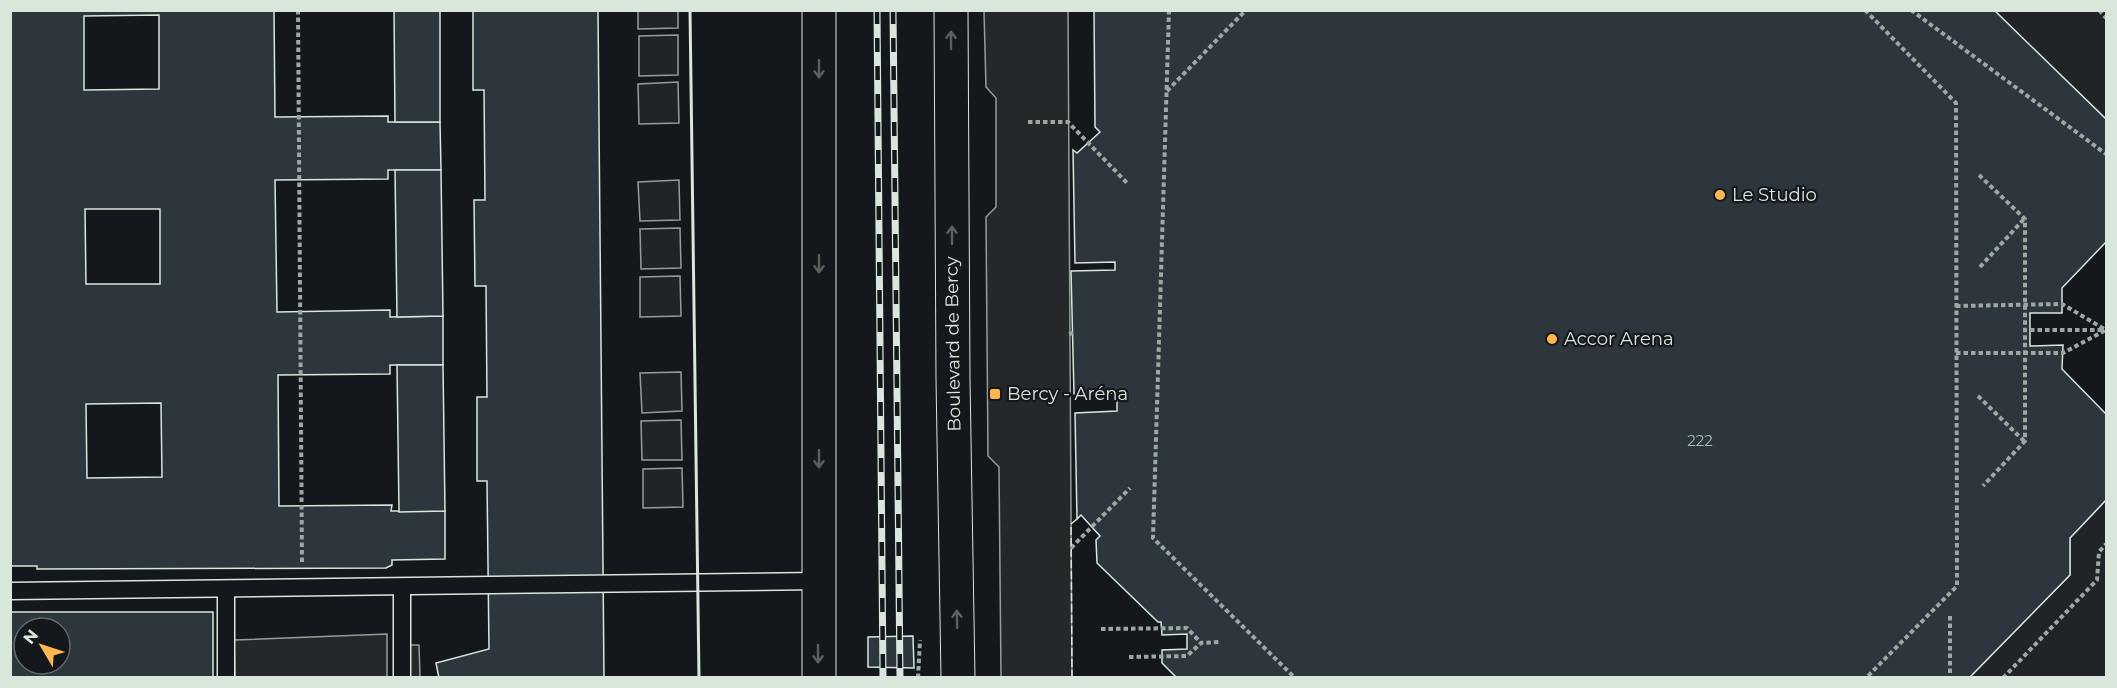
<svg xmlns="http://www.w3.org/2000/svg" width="2117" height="688" font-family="Montserrat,sans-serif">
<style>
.green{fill:#202428;stroke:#939e99;stroke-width:1.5}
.parking{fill:#24282b;stroke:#939e99;stroke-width:1.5}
.building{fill:#2c363c;stroke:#d8e6dc;stroke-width:1.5;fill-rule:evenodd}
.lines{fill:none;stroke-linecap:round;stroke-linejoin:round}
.service-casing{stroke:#d8e6dc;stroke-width:19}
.primary-casing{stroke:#d8e6dc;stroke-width:35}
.path{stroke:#9da8a2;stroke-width:4;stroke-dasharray:4.5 3;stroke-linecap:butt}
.service{stroke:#14181c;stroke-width:16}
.primary{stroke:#14181c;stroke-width:33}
.rail-casing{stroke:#d8e6dc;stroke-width:7}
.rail{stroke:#14181c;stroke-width:4.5;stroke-dasharray:14;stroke-linecap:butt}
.fence{stroke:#d8e6dc;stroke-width:1.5;stroke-dasharray:8 3;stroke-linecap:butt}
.wall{stroke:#d8e6dc;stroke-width:3}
.oneway{stroke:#59605f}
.poi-dot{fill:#ffb74d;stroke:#14181c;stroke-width:2}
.labels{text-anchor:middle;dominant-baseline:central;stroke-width:4.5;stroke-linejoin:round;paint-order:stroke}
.number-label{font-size:15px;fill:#adbab4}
.poi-label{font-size:18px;fill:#d8e6dc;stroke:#14181c;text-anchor:start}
.street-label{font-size:18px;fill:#d8e6dc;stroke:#14181c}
</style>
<rect width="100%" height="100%" fill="#14181c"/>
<g class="green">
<polygon points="638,11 678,11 678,28 638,29"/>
<polygon points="1994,11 2106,11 2106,119"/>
<polygon points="678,35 678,75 639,76 639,36"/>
<polygon points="678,82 679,123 639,124 638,84"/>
<polygon points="679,180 680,220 640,221 638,182"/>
<polygon points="680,228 681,268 641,269 640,229"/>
<polygon points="680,276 681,316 640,317 640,277"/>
<polygon points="681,372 682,411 642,413 640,373"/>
<polygon points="681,420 682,460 642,460 641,421"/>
<polygon points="682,468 683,507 643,508 643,469"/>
<polygon points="2106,500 2106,677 1969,678 2070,575 2070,538"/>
</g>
<g class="parking">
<polygon points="984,11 1068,11 1072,677 1001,677 999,467 988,456 986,217 996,207 996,98 986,87"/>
<polygon points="387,634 387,677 235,677 234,640"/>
<polygon points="394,645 419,645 420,677 394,677"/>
</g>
<g class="building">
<path d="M10,10H274L275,117L388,116V122H440L441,170H388V179L275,180L277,312L390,310V317L443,316V365H390V374L278,375L279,506L392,505L391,511H445V559L392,560V565L386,568L37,569V566H10ZM159,15V89L84,90V16ZM85,209H160V284H86ZM161,403L162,477L87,478L86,404Z"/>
<polygon points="394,10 440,10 440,122 395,122"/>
<polygon points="473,10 598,10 604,678 439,678 436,663 489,649 487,481 477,481 477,397 487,397 486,286 475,286 474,200 485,200 484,90 473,90"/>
<polygon points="1094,10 1994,10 2106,119 2106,242 2062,288 2062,313 2030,313 2030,346 2063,345 2062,369 2106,414 2106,500 2070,538 2070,575 1969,678 1177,678 1162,663 1162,650 1187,649 1187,634 1162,635 1161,622 1158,622 1097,563 1096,540 1100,536 1081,515 1077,519 1075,413 1117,411 1117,393 1074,394 1071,271 1115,270 1115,262 1075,263 1073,150 1077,153 1100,132 1095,127"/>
<polygon points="395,170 441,170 443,316 397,317"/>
<polygon points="397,365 443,365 445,511 399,512"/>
<path d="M10,612H213V678H10ZM24,628H60V664H24Z"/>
<polygon points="913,636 914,668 868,667 868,637"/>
</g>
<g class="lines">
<defs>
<g id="service">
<polyline points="10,591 818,581"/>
<polyline points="226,678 226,589"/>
<polyline points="402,678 402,587"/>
</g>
<g id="primary">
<polyline points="951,10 953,379 958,678"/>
<polyline points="819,678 819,10"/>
</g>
</defs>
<use href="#service" class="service-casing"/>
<use href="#primary" class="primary-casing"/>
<g class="path">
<polyline points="298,10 302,562"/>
<polyline points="1169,10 1153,538 1295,678"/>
<polyline points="1865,10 1956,103 1957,586 1866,678"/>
<polyline points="1911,10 2106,154"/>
<polyline points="2099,10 2106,18"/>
<polyline points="1167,91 1246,10"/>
<polyline points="1028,122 1068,122 1128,184"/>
<polyline points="1979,175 2025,219 2025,441 1983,486"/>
<polyline points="1980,267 2024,219"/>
<polyline points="1956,306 2062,304 2106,330"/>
<polyline points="2030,330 2106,330"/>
<polyline points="1069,334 1073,333"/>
<polyline points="1956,353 2063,353 2106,330"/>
<polyline points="1978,396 2024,441"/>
<polyline points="1071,548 1130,488"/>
<polyline points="1950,616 1950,678"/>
<polyline points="1101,629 1187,628 1201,643"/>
<polyline points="1129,657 1187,656 1201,643 1219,642"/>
<polyline points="918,678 920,640"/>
<polyline points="2003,678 2097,580 2099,552 2106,544"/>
</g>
<use href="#service" class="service"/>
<use href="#primary" class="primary"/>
<defs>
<g id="rail">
<polyline points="877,10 883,678"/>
<polyline points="893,10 900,678"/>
</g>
</defs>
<use href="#rail" class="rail-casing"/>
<use href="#rail" class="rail"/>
<polyline class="fence" points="1072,678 1071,524 1077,519"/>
<polyline class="wall" points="690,10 699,678"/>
</g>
<defs><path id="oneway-shaft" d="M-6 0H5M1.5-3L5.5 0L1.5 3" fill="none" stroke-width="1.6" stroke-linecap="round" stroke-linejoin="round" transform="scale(1.5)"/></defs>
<g class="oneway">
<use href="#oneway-shaft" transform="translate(951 40) rotate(-90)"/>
<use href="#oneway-shaft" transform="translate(819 69) rotate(90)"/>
<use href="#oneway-shaft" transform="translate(952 235) rotate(-90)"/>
<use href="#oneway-shaft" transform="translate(819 264) rotate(90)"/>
<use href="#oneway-shaft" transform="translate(819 459) rotate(90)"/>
<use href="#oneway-shaft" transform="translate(957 619) rotate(-91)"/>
<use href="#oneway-shaft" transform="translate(818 654) rotate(90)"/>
</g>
<g class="poi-dot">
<circle cx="1720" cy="195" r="6"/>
<circle cx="1552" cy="339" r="6"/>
<rect x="989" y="388" width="12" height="12" rx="3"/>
</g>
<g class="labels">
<g class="number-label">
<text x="1700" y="440">222</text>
</g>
<g class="poi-label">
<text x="1732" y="195">Le Studio</text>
<text x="1564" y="339">Accor Arena</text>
<text x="1007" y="394">Bercy - Aréna</text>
</g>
<g class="street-label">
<text transform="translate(953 344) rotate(-91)">Boulevard de Bercy</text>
</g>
</g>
<rect width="2117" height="688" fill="none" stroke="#d8e6dc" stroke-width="24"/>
<g transform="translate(42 646) rotate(309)"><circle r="28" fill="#14181c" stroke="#626a69" stroke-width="1.5"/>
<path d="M0-4.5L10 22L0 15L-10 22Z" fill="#ffb74d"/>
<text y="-9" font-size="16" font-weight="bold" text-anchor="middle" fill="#d8e6dc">N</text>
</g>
</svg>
